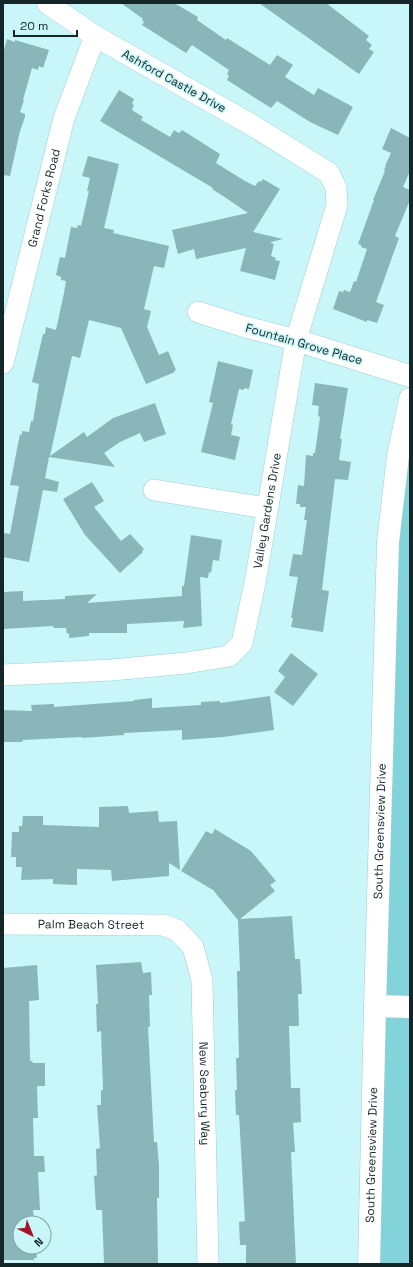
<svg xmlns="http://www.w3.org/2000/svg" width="413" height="1267" font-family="'Space Grotesk',sans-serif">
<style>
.green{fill:#82d3da}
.building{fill:#8ab6ba}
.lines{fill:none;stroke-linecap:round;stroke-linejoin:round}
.minor-casing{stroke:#a1ced1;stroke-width:22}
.tertiary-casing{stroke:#a1ced1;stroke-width:23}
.minor{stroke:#fff;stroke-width:21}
.tertiary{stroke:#fff;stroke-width:22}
.labels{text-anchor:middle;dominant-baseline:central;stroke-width:3;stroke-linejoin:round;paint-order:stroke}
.street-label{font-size:12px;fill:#142627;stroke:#c8f6f9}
</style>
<rect width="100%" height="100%" fill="#c8f6f9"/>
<polygon class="green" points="410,398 410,1264 370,1264 386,586"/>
<g class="building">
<polygon points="121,3 174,3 198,17 197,20 226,40 227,38 270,65 277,55 293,65 285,77 314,95 318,88 353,107 338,135 310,122 277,101 271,108 227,80 229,76 227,74 229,70 192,45 186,53 142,25 144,22 142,20 143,19"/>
<polygon points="259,3 326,3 369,36 366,40 372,45 369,49 374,52 359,74"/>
<polygon points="7,39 15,42 15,40 49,50 43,68 39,66 38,70 32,68 23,100 24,100 20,112 25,114 25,117 20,131 10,176 3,175 3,53"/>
<polygon points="119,90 134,99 132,104 134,105 132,110 143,117 141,120 170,137 174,130 179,133 182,130 220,154 216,163 245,181 255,186 259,181 261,182 263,179 280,189 253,232 283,239 271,242 271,243 274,244 271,256 276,258 275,260 280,261 275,280 240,271 246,248 196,259 194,249 178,254 172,230 248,213 226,198 212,189 213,188 100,121"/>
<polygon points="391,128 410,138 410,171 403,187 410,190 410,200 395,236 399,238 376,302 384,305 377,323 367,320 367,322 333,309 339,291 343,292 344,290 350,292 354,281 356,282 367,249 361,247 361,245 358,244 374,200 373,200 385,171 384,170 386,166 385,166 391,153 382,149"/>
<polygon points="88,156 119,164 104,228 114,230 113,233 169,246 164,268 154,266 144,309 151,311 147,327 159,355 168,351 176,370 174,371 175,372 146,384 121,328 89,320 80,358 72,356 50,456 84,432 87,437 113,418 155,403 166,434 144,442 140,433 120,442 104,453 115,467 49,457 45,478 59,482 57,492 43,490 29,562 3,557 3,533 10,534 19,486 10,485 20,434 22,435 22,431 29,432 31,421 33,421 39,384 32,382 43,334 45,334 46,327 56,330 64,293 66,281 61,280 61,277 56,275 60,257 65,258 71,227 77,228 78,225 81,226 89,191 87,191 90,178 82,176"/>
<polygon points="218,361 253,370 249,389 244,388 244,390 239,389 231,424 233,425 231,435 240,437 235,460 201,452 213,403 209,402"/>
<polygon points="315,383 348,388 340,439 342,439 339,460 351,462 348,480 335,479 322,590 329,591 323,632 291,627 293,618 291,618 298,577 289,576 293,554 302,555 307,520 304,520 306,507 300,507 300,504 296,504 298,485 304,486 306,455 313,456 313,453 315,453 320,417 318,416 319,406 312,405"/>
<polygon points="92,482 104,501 94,507 121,541 130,534 144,549 142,551 143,552 120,573 85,535 63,499"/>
<polygon points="191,535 222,540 219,561 213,560 211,573 209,572 208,578 200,577 202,626 183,628 184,621 127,624 127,633 89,633 89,636 69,638 69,633 67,634 66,628 54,628 53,626 3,629 3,592 23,591 23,601 65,599 65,596 97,594 87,603 182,596 182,586 184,586"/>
<polygon points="291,653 318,674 293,706 274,692 285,677 278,671"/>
<polygon points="270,696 274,730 223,737 182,740 182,730 124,733 124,735 82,738 82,737 23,740 22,742 3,742 3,710 32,711 31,705 54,704 54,707 134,701 134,700 152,698 152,708 201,705 201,702 220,701 220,703"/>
<polygon points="128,806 129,813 158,811 159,822 177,821 180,870 169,863 169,876 112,881 111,870 77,869 77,885 53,884 53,879 21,880 22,867 16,867 16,857 11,857 12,832 19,832 19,826 22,826 23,816 43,816 43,825 99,827 99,807"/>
<polygon points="215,829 251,851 276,881 270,885 275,891 240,919 292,916 295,959 300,959 302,994 298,994 299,1026 289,1026 291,1088 300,1088 301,1122 293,1123 295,1152 291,1152 296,1264 246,1264 246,1245 240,1245 239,1222 245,1221 239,1115 236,1115 235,1090 237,1090 236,1058 239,1058 237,971 240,971 238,920 213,890 181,871 206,831 212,834"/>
<polygon points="141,962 143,973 151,972 152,995 149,995 150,1027 148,1027 154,1142 157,1142 159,1165 159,1198 157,1198 158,1264 104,1264 102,1210 96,1210 94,1176 97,1175 96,1149 100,1148 97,1105 101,1105 101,1090 103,1090 101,1031 97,1032 96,1004 98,1004 96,965"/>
<polygon points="37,965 39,1000 29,1001 30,1061 32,1061 33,1063 45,1063 45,1086 37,1086 38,1118 33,1118 34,1156 44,1156 45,1172 38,1172 40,1210 33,1210 34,1223 20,1223 20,1247 36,1247 37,1258 34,1258 34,1260 3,1260 3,968"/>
</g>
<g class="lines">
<defs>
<g id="minor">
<polyline points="198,312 242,326 296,340"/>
<path id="s1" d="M3,363L64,118L95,36"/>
<polyline points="154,490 266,508"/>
<path id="s2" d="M3,675L112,670L186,663L229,656L242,643L255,583L296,340L337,205L336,188L329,173L250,124L95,36L47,3"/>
<path id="s3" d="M3,924L163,925L177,930L193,947L202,980L208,1264"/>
</g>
<g id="tertiary">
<polyline points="296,340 410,376"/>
<polyline points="375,1006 410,1007"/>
<path id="s4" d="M369,1264L375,1006L388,542L398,456L410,399"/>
</g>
</defs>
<use href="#minor" class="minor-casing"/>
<use href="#tertiary" class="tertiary-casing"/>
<use href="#minor" class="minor"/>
<use href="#tertiary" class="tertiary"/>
</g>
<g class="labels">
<g class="street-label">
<text transform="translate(174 81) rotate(29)">Ashford Castle Drive</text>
<text stroke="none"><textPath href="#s1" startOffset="170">Grand Forks Road</textPath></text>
<text transform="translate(304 344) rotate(16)">Fountain Grove Place</text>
<text stroke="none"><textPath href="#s2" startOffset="380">Valley Gardens Drive</textPath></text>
<text stroke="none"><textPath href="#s4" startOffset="433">South Greensview Drive</textPath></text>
<text stroke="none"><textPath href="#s3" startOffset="88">Palm Beach Street</textPath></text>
<text stroke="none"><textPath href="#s3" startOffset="346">New Seabury Way</textPath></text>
<text stroke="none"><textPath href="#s4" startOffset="109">South Greensview Drive</textPath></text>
</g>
</g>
<rect width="413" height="1267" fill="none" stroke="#142627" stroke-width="8"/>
<g transform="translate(32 1235) rotate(137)"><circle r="19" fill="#c8f6f9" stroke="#80a3a5"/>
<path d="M0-3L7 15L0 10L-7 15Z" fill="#a91327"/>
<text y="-6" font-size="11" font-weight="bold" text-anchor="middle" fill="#142627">N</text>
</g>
<path d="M14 30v6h63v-6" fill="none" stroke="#142627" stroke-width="2"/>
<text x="20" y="30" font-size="12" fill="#142627" stroke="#c8f6f9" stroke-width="3" paint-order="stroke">20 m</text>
</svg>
